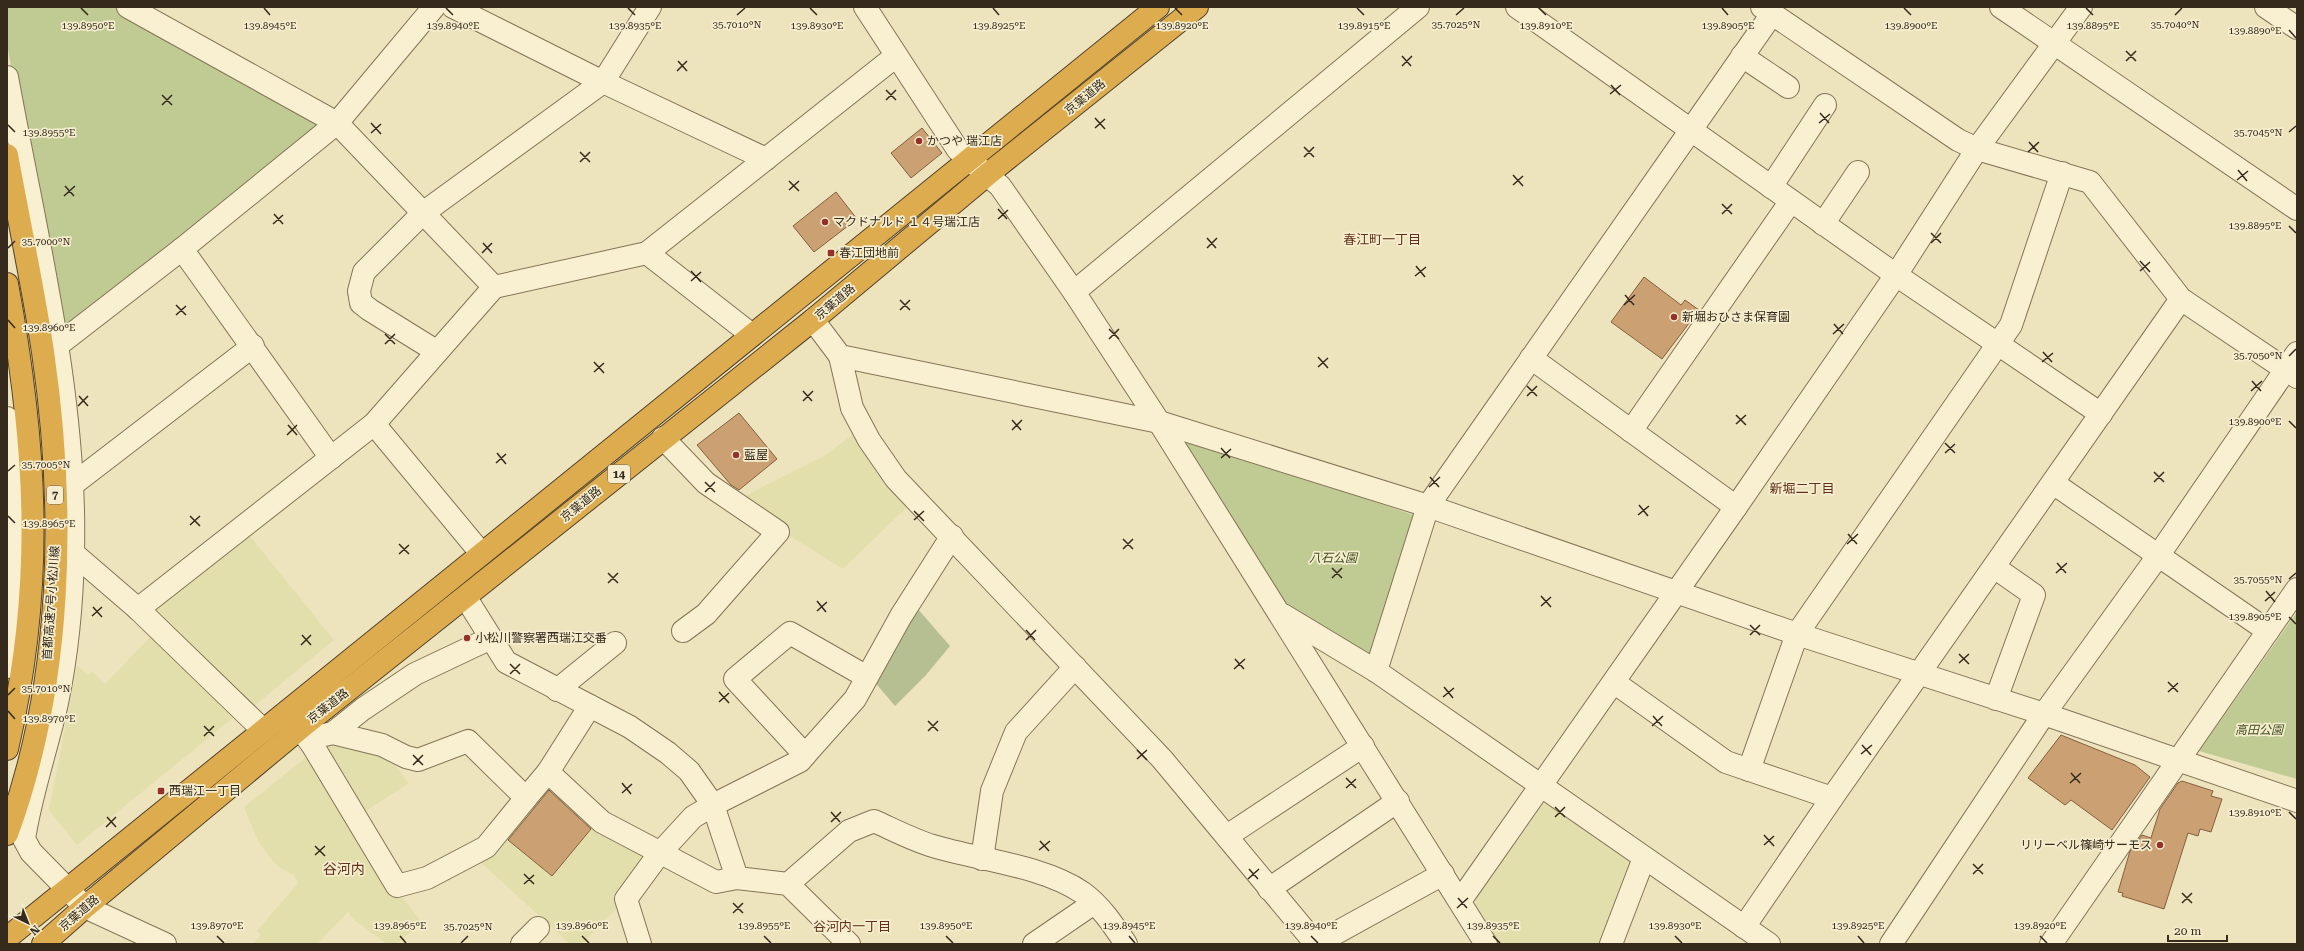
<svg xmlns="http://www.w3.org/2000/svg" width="2304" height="951" font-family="'Roboto Serif','Noto Sans JP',serif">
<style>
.farmland{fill:#e3dfac}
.green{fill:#bfcb93}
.cemetery{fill:#b5bf92}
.building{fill:#cba174;stroke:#84603d}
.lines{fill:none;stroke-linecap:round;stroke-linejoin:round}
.minor-casing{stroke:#857457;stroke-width:24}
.highway-casing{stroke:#53422c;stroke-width:24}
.minor{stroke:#f8f0d1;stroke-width:22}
.highway{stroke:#ddac4e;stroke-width:22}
.ticks{fill:none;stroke:#352a1c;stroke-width:1.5}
.poi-dot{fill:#943128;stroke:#f5edce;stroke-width:1.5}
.labels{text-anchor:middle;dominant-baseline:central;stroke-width:3.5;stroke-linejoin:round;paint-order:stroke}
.shield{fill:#f5edce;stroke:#6f6451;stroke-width:1}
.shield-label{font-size:11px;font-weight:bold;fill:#352a1c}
.street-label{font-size:12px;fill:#352a1c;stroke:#f5edce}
.poi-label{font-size:12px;fill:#352a1c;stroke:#f5edce;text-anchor:start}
.park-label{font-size:12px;font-style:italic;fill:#415122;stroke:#f5edce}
.neighbourhood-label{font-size:13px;fill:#61311b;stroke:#f5edce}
.quarter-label{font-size:14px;fill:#61311b;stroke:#f5edce}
.ticks-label{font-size:10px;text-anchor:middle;fill:#352a1c;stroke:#f5edce;stroke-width:3.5;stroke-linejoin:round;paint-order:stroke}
</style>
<rect width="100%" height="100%" fill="#ede4be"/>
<g class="farmland">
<polygon points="856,432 911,503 843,569 782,531 741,498 824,456"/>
<polygon points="246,531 334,640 253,707 156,616 156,606"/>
<polygon points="152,635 234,717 77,845 49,810 77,665 88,675 92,671 105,684"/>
<polygon points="329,739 388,757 409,783 352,820 397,890 422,923 396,944 387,944 354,920 348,912 317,944 253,944 261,935 257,931 298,883 294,875 280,868 270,858 258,841 244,807"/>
<polygon points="547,787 555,787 654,854 621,904 582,944 570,944 478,860"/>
<polygon points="1553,803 1629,858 1632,866 1602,944 1499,944 1476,908 1476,899 1543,804"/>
</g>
<g class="green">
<polygon points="7,7 121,7 329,123 60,339 7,44"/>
<polygon points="1192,439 1416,516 1372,656 1287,608 1185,446"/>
<polygon points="2297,612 2297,779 2199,751"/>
</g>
<polygon class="cemetery" points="917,608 950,646 926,675 895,706 873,680"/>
<g class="building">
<polygon points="922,128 942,153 911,178 891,153"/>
<polygon points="836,192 857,219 814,252 793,226"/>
<polygon points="1644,277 1681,305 1685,300 1699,310 1662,359 1611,322"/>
<polygon points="739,413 777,459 739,490 731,485 697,445"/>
<polygon points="2061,735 2135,765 2150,777 2112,830 2071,800 2065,805 2028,778"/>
<polygon points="2182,781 2213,791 2211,796 2222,799 2211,832 2200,829 2198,836 2188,833 2164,909 2122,896 2123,893 2118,892 2130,851 2142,835 2151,838 2160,809 2178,783"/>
<polygon points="549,790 591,829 552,876 508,840"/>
</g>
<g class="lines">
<defs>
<g id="minor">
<polyline points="128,7 337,123 494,287 647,253 896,56"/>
<polyline points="453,7 603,82 766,159"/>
<polyline points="865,7 958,150 1000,186 1074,292 1159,422 1486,944"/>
<polyline points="1517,7 1896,275 2101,414"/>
<polyline points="1762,7 1958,140 1977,149 2090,182 2181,299 2297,377"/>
<polyline points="2001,7 2297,209"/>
<polyline points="2266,7 2297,28"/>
<polyline points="1742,56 1788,87"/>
<path d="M7,77C35,232 77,395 73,553C72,602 67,655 57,703C47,748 31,793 24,839L31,852L85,907L165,944"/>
<polyline points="1771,187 1825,105"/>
<polyline points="1823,224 1858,172"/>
<polyline points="182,249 331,458"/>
<polyline points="647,253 752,335"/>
<polyline points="1074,292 1418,7"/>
<polyline points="813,320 840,356 1159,422 1428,506 1797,634 2044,714 2297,801"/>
<polyline points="58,345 182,249 337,123 434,7"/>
<polyline points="436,351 370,310 361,303 359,291 364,272 423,213 603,82 650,7"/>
<polyline points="840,356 852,408 869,440 896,479 1162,759 1316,944"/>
<polyline points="1531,358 1736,507"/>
<polyline points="7,418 16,473 17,588 7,667"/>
<polyline points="374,424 481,553"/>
<polyline points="1631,431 1791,201"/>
<polyline points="663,438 706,483 778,532 706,614 683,631"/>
<polyline points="2053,483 2268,631"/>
<polyline points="72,485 253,346"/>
<polyline points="73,553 138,609 263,730"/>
<polyline points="1994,567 2034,595 1996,699"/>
<polyline points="466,598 506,662 630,727 668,753 689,771 713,805 737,878 788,884 849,944"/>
<polyline points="138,609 374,424 494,287"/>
<polyline points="1283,615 1376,671 1769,944"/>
<polyline points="1376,671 1428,506 1772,14"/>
<polyline points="1615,683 1726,762 1832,798"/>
<polyline points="557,690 615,643"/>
<polyline points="304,725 320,736 333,733 382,745 406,757 418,760 468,741 526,798 548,772 590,706"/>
<polyline points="300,728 313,746 397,886 427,878 486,847 526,798"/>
<polyline points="333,733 363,709 415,674 491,638"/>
<polyline points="805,755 735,679 790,633 867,677"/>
<polyline points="1749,770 1797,634 2011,325 2062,173"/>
<polyline points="548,772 602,822 716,882 737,878"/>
<polyline points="1227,836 1363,746"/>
<polyline points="982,859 992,791 1016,732 1075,667"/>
<path d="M788,884L849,831L874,821C894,830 913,840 933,846C980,860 1044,866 1083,893C1101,906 1114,926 1126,944"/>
<polyline points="1269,889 1398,801"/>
<polyline points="1460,901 1736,507 1896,275 1977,149 2081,7"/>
<polyline points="1744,927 1832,798 2181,299"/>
<polyline points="522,944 538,928"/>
<polyline points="640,944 626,899 659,854 693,817 713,805 800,761 805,755 855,699 901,616 952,536"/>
<polyline points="1034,944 1094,903"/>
<polyline points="1316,944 1443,874"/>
<polyline points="1611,944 1644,858"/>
<polyline points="1891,944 2044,714 2158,556 2297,353"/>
<polyline points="2051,944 2297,589"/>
</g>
<g id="highway">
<path d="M7,155C19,221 33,286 43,352C66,510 63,682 7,834"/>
<path d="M7,284C37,447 45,587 7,749"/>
<polyline points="7,938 1158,7"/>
<polyline points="43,944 85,907 304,725 813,320 988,174 1197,7"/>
</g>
</defs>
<use href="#minor" class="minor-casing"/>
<use href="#highway" class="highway-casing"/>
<use href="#minor" class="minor"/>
<use href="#highway" class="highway"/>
</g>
<path class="ticks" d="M81,8L88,15M264,8L270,15M446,8L453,15M628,8L635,15M810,8L817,15M993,8L999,15M1175,8L1182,15M1357,8L1364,15M1539,8L1546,15M1722,8L1728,15M1904,8L1911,15M2086,8L2093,15M737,15L745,8M1456,15L1464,8M2175,15L2182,8M2289,30L2296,38M2126,51L2136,61M1402,56L1411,66M678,61L687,71M2126,61L2136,51M1402,66L1412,56M677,71L687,61M1611,85L1620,95M886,90L896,100M1610,94L1621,85M162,95L172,105M886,100L896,90M162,105L172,95M1820,113L1829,123M1095,118L1105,129M371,123L381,134M1819,123L1830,114M8,125L15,132M1095,128L1105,119M2289,132L2296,126M371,133L381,124M2029,142L2038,152M1304,147L1314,157M580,152L590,162M2028,152L2039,142M1304,157L1314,147M580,162L590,152M2238,170L2247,181M1513,175L1523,186M2237,180L2248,171M789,181L799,191M1513,185L1523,176M65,186L74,196M789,190L799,181M64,196L75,186M1722,204L1732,214M998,209L1007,219M274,214L283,224M1722,214L1732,204M998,219L1008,210M273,224L283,215M2289,226L2296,233M1931,233L1941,243M1207,238L1216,248M483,243L492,253M1931,243L1941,233M8,248L15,241M1207,248L1217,238M482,253L492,243M2140,261L2150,272M1416,266L1425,277M691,271L701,282M2140,271L2150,262M1415,276L1426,267M691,281L701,272M1625,295L1634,305M900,300L910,310M176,305L186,315M1624,305L1635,295M900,310L910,300M176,315L186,306M8,320L15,328M1834,324L1843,334M1109,329L1119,339M385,334L395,344M1833,334L1844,324M1109,339L1119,329M385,344L395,334M2043,352L2052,362M2289,356L2296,349M1318,357L1328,368M594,362L604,373M2042,362L2053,353M1318,367L1328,358M594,372L604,363M2252,381L2261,391M1527,386L1537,396M803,391L812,401M2251,391L2262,381M79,396L88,406M1527,396L1537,386M803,401L813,391M78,406L88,396M1736,415L1746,425M1012,420L1021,430M2289,421L2296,428M1736,424L1746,415M288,425L297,435M1012,430L1022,420M287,435L297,425M1945,443L1955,453M1221,448L1230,458M497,453L506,464M1945,453L1955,444M1221,458L1231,449M496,463L506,454M8,471L15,465M2154,472L2164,482M1430,477L1439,487M705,482L715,492M2154,482L2164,472M1429,487L1440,477M705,492L715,482M1639,505L1648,516M914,511L924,521M1638,515L1649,506M8,516L15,523M190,516L200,526M914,520L924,511M190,525L200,516M1848,534L1857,544M1123,539L1133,549M399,544L409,554M1847,544L1858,534M1123,549L1133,539M399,554L409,545M2057,563L2066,573M1332,568L1342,578M608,573L618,583M2056,573L2067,563M1332,578L1342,568M2289,579L2296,573M608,583L618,573M2266,591L2275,602M1541,596L1551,607M817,601L826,612M2265,601L2275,592M1541,606L1551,597M93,607L102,617M817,611L827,602M92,616L102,607M2289,617L2296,624M1750,625L1760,635M1026,630L1035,640M302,635L311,645M1750,635L1760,625M1026,640L1036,630M301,645L311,635M1959,654L1969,664M1235,659L1244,669M1959,663L1969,654M510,664L520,674M1234,669L1245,659M510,674L520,664M2168,682L2178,692M1444,687L1453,698M719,692L729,703M2168,692L2178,683M8,695L15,688M1443,697L1454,688M719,702L729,693M8,711L15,719M1653,716L1662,726M928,721L938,731M204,726L214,736M1652,726L1663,716M928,731L938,721M204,736L214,726M1862,745L1871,755M1137,750L1147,760M1861,754L1872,745M413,755L423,765M1137,759L1147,750M413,765L423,755M2071,773L2080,783M1346,778L1356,788M622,783L631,794M2070,783L2081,773M1346,788L1356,779M622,793L632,784M1555,807L1565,817M831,812L840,822M2289,812L2296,819M107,817L116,827M1555,817L1565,807M831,822L841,812M106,827L116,817M1764,835L1774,846M1040,841L1049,851M1764,845L1774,836M315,846L325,856M1039,850L1050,841M315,855L325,846M1973,864L1983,874M1249,869L1258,879M524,874L534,884M1973,874L1983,864M1248,879L1259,869M524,884L534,875M2182,893L2192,903M1458,898L1467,908M733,903L743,913M2182,903L2192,893M1457,908L1468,898M733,913L743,903M217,936L224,943M400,936L406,943M582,936L589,943M764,936L771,943M946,936L953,943M1129,936L1135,943M1311,936L1318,943M1493,936L1500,943M1675,936L1682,943M1858,936L1864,943M2040,936L2047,943M461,943L468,936"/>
<g class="poi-dot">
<circle cx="919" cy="141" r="4"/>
<circle cx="825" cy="222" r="4"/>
<rect x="827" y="249" width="8" height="8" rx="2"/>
<circle cx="1674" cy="317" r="4"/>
<circle cx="736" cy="455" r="4"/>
<circle cx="467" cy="638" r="4"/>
<rect x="157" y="787" width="8" height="8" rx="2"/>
<circle cx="2160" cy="845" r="4"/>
</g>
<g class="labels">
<g class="shield">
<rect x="608" y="465" width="22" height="18" rx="3"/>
<rect x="47" y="486" width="16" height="18" rx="3"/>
</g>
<g class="shield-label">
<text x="619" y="474">14</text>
<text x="55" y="495">7</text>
</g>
<g class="street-label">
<text transform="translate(1085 97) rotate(-39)">京葉道路</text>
<text transform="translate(835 302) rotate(-40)">京葉道路</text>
<text transform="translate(581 504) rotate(-39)">京葉道路</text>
<text transform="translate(51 603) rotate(-86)">首都高速7号小松川線</text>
<text transform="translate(328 706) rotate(-38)">京葉道路</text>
<text transform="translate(79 913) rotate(-41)">京葉道路</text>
</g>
<g class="poi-label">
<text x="927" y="141">かつや 瑞江店</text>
<text x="833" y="222">マクドナルド １４号瑞江店</text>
<text x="839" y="253">春江団地前</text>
<text x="1682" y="317">新堀おひさま保育園</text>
<text x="744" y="455">藍屋</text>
<text x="475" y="638">小松川警察署西瑞江交番</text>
<text x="169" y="791">西瑞江一丁目</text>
<text x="2152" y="845" text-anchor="end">リリーベル篠崎サーモス</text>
</g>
<g class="park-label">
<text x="1333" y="558">八石公園</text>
<text x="2259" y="730">高田公園</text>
</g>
<g class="neighbourhood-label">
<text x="1382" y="239">春江町一丁目</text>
<text x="1802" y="488">新堀二丁目</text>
<text x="852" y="926">谷河内一丁目</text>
</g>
<g class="quarter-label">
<text x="344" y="869">谷河内</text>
</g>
</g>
<g class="ticks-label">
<text x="737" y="28">35.7010°N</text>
<text x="1456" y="28">35.7025°N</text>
<text x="2175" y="28">35.7040°N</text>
<text x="88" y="29">139.8950°E</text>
<text x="270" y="29">139.8945°E</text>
<text x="453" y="29">139.8940°E</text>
<text x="635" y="29">139.8935°E</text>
<text x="817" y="29">139.8930°E</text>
<text x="999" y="29">139.8925°E</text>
<text x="1182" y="29">139.8920°E</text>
<text x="1546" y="29">139.8910°E</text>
<text x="1728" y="29">139.8905°E</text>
<text x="1911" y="29">139.8900°E</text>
<text x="2093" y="29">139.8895°E</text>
<text x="1364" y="29">139.8915°E</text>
<text x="2255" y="34">139.8890°E</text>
<text x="49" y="136">139.8955°E</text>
<text x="2258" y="136">35.7045°N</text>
<text x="2255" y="229">139.8895°E</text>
<text x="46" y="245">35.7000°N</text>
<text x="49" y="331">139.8960°E</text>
<text x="2258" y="359">35.7050°N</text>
<text x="2255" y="425">139.8900°E</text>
<text x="46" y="468">35.7005°N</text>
<text x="49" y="527">139.8965°E</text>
<text x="2258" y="583">35.7055°N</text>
<text x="2255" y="620">139.8905°E</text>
<text x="46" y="692">35.7010°N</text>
<text x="49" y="722">139.8970°E</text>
<text x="2255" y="816">139.8910°E</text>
<text x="217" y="929">139.8970°E</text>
<text x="400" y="929">139.8965°E</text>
<text x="582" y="929">139.8960°E</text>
<text x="764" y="929">139.8955°E</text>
<text x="946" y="929">139.8950°E</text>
<text x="1129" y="929">139.8945°E</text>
<text x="1311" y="929">139.8940°E</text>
<text x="1493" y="929">139.8935°E</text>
<text x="1675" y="929">139.8930°E</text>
<text x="1858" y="929">139.8925°E</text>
<text x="2040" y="929">139.8920°E</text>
<text x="468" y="930">35.7025°N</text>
</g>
<rect width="2304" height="951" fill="none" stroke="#352a1c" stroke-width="16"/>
<g transform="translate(28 923) rotate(137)" stroke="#f5edce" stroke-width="3" paint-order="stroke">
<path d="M0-3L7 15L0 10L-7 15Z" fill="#352a1c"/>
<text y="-6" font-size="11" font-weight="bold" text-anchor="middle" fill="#352a1c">N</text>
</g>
<path d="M2168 935v6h59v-6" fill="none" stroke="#352a1c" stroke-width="2"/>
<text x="2174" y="935" font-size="12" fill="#352a1c" stroke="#f5edce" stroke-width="3" paint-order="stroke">20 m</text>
</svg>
